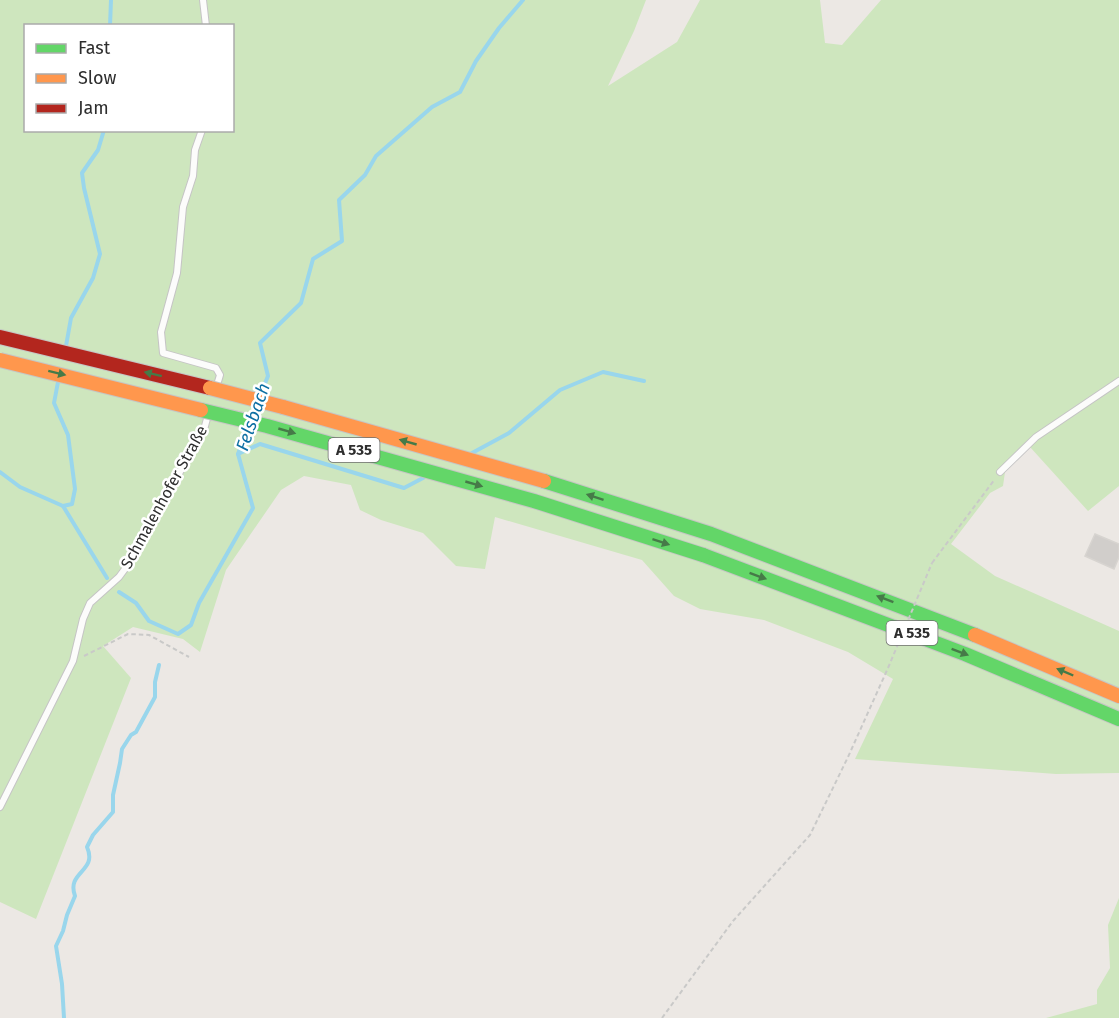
<svg xmlns="http://www.w3.org/2000/svg" width="1119" height="1018" font-family="'Fira Sans',sans-serif">
<style>
.green{fill:#cee6be;fill-rule:evenodd}
.lines{fill:none;stroke-linecap:round;stroke-linejoin:round}
.stream{stroke:#99d6ec;stroke-width:4}
.building{fill:#d1cecb;stroke:#d7d4d0;stroke-width:1.5}
.lane-casing{stroke:#c5c4c5;stroke-width:8}
.fast-casing{stroke:#c6c5c4;stroke-width:16}
.slow-casing{stroke:#c6c5c4;stroke-width:16}
.jam-casing{stroke:#c6c5c4;stroke-width:16}
.path{stroke:#c9c9c8;stroke-width:2;stroke-dasharray:4.5 3;stroke-linecap:butt}
.lane{stroke:#fcfcfb;stroke-width:6}
.fast{stroke:#63d668;stroke-width:14}
.slow{stroke:#ff974d;stroke-width:14}
.jam{stroke:#b3261e;stroke-width:14}
.fast-bridge-casing{stroke:#c6c5c4;stroke-width:16;stroke-linecap:butt}
.slow-bridge-casing{stroke:#c6c5c4;stroke-width:16;stroke-linecap:butt}
.path-bridge{stroke:#c9c9c8;stroke-width:2;stroke-dasharray:4.5 3;stroke-linecap:butt}
.fast-bridge{stroke:#63d668;stroke-width:14}
.slow-bridge{stroke:#ff974d;stroke-width:14}
.oneway{fill:#467a48}
.labels{text-anchor:middle;dominant-baseline:central;stroke-width:5;stroke-linejoin:round;paint-order:stroke}
.shield{fill:#fff;stroke:#6d6d6d;stroke-width:1.5}
.shield-label{font-size:15px;font-weight:bold;fill:#2e2e2e}
.street-label{font-size:16px;fill:#2e2e2e;stroke:#fff}
.water-label{font-size:18px;font-style:italic;fill:#0d6fa3;stroke:#fff}
</style>
<rect width="100%" height="100%" fill="#ece8e4"/>
<g class="green">
<path d="M0,0H646L634,31L608,86L677,42L700,0H820L825,43L842,45L881,0H1119V486L1088,511L1030,447L1005,472L1003,486L990,493L951,544L995,576L1119,631V773L1056,774L855,759L893,679L848,652L764,620L700,609L674,596L642,560L495,517L485,569L456,566L423,533L381,520L360,510L351,485L304,476L281,490L226,570L200,652L183,639L133,627L103,646L131,678L36,919L0,902ZM26,26H232V130H26Z"/>
<polygon points="1119,898 1119,1018 1046,1018 1097,1004 1097,990 1110,968 1108,925"/>
</g>
<g class="lines">
<g class="stream">
<polyline points="110,26 111,0"/>
<polyline points="66,346 71,318 93,278 100,254 84,188 82,173 98,150 104,130"/>
<polyline points="58,382 54,403 68,435 75,489 72,504 63,506"/>
<polyline points="261,393 268,376 260,343 301,303 313,259 342,241 339,200 365,175 376,156 432,107 460,92 476,61 499,28 523,0"/>
<polyline points="472,453 509,433 560,390 603,372 644,381"/>
<polyline points="238,454 260,444 404,488 423,478"/>
<polyline points="0,472 20,487 63,506 107,578"/>
<polyline points="119,592 136,603 149,621 178,634 191,625 199,603 253,508 238,454 248,428"/>
<path d="M64,1018L62,984L56,946L63,931L67,915L75,896C66,871 98,872 87,847L93,835L113,812V795L120,763L122,749L131,735L136,732L155,697V682L159,665"/>
</g>
</g>
<polygon class="building" points="1095,534 1119,544 1119,557 1114,569 1085,556"/>
<g class="lines">
<defs>
<g id="lane">
<polyline points="203,0 206,26"/>
<polyline points="202,130 195,150 193,176 183,207 177,273 161,332 163,353 216,368 220,375 217,385"/>
<polyline points="1000,472 1036,437 1119,381"/>
<polyline points="0,807 73,661 83,619 90,603 119,577 133,558 205,426 208,415"/>
</g>
<g id="fast">
<polyline points="544,481 711,534 975,635"/>
<polyline points="703,555 965,654 1119,719"/>
</g>
<g id="slow">
<polyline points="283,407 544,481"/>
<polyline points="975,635 1119,696"/>
</g>
<polyline id="jam" points="0,337 210,388"/>
</defs>
<use href="#lane" class="lane-casing"/>
<use href="#fast" class="fast-casing"/>
<use href="#slow" class="slow-casing"/>
<use href="#jam" class="jam-casing"/>
<g class="path">
<polyline points="932,563 995,479"/>
<polyline points="84,656 128,634 149,635 189,657"/>
<polyline points="662,1018 733,921 810,835 848,757 888,668"/>
</g>
<use href="#lane" class="lane"/>
<use href="#fast" class="fast"/>
<use href="#slow" class="slow"/>
<use href="#jam" class="jam"/>
<defs>
<polyline id="fast-bridge" points="201,410 267,426 534,501 703,555"/>
<g id="slow-bridge">
<polyline points="0,360 201,410"/>
<polyline points="210,388 283,407"/>
</g>
</defs>
<use href="#fast-bridge" class="fast-bridge-casing"/>
<use href="#slow-bridge" class="slow-bridge-casing"/>
<polyline class="path-bridge" points="888,668 932,563"/>
<use href="#fast-bridge" class="fast-bridge"/>
<use href="#slow-bridge" class="slow-bridge"/>
</g>
<defs><path id="oneway-solid" d="M-6-.8H1V-3.2L6.5 0L1 3.2V.8H-6Z" transform="scale(1.5)"/></defs>
<g class="oneway">
<use href="#oneway-solid" transform="translate(57 373) rotate(14)"/>
<use href="#oneway-solid" transform="translate(153 374) rotate(-166)"/>
<use href="#oneway-solid" transform="translate(287 431) rotate(16)"/>
<use href="#oneway-solid" transform="translate(408 442) rotate(-164)"/>
<use href="#oneway-solid" transform="translate(474 484) rotate(16)"/>
<use href="#oneway-solid" transform="translate(595 497) rotate(-162)"/>
<use href="#oneway-solid" transform="translate(661 542) rotate(18)"/>
<use href="#oneway-solid" transform="translate(758 576) rotate(20)"/>
<use href="#oneway-solid" transform="translate(885 599) rotate(-159)"/>
<use href="#oneway-solid" transform="translate(960 652) rotate(21)"/>
<use href="#oneway-solid" transform="translate(1065 672) rotate(-157)"/>
</g>
<g class="labels">
<g class="shield">
<rect x="328.5" y="438" width="51" height="24" rx="4.5"/>
<rect x="886.5" y="621" width="51" height="24" rx="4.5"/>
</g>
<g class="shield-label">
<text x="354" y="450">A 535</text>
<text x="912" y="633">A 535</text>
</g>
<g class="street-label">
<text transform="translate(164 497) rotate(-61)">Schmalenhofer Straße</text>
</g>
<g class="water-label">
<text transform="translate(253 417) rotate(-71)">Felsbach</text>
</g>
</g>
<rect x="24" y="24" width="210" height="108" fill="#ffffff" stroke="#ababab" stroke-width="1.5"/>
<rect x="36" y="44" width="30" height="9" fill="#63d668" stroke="#ababab" stroke-width="1.5"/>
<text x="78" y="54" font-size="18" fill="#2e2e2e">Fast</text>
<rect x="36" y="74" width="30" height="9" fill="#ff974d" stroke="#ababab" stroke-width="1.5"/>
<text x="78" y="84" font-size="18" fill="#2e2e2e">Slow</text>
<rect x="36" y="104" width="30" height="9" fill="#b3261e" stroke="#ababab" stroke-width="1.5"/>
<text x="78" y="114" font-size="18" fill="#2e2e2e">Jam</text>
</svg>
